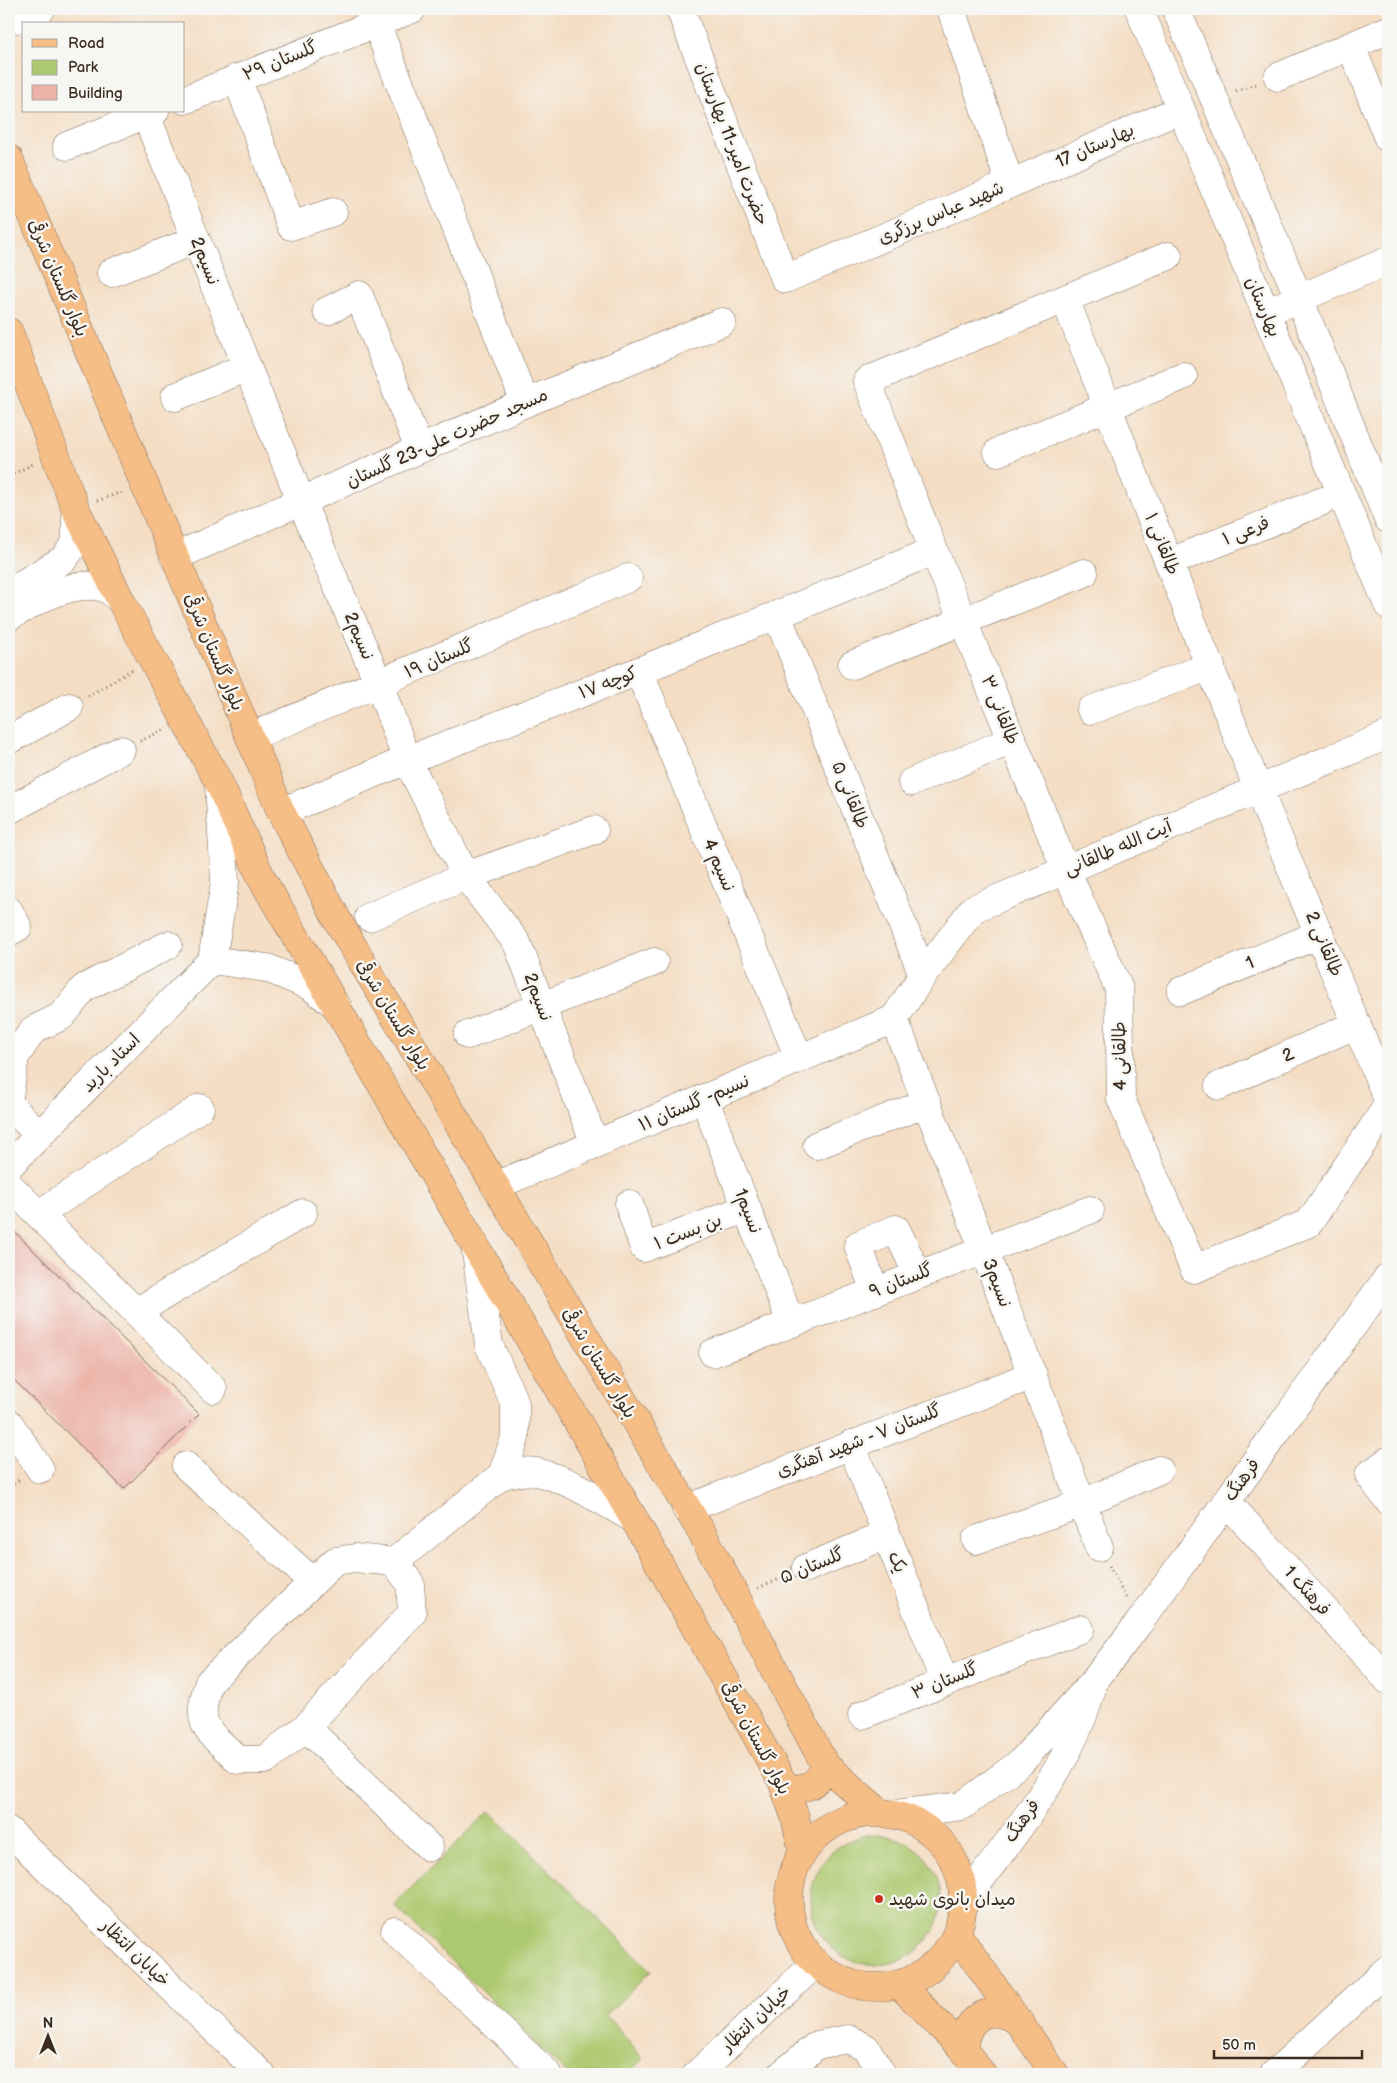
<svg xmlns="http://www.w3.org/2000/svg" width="1397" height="2083" font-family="'Balsamiq Sans','Playpen Sans Arabic',sans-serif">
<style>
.green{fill:#adc96f;stroke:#747a46}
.building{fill:#ecb2a7}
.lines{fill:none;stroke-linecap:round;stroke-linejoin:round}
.minor-casing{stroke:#7c6958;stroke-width:29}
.major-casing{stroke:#7c6958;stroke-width:29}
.path{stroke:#7c6958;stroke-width:3;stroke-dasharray:1 4;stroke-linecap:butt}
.minor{stroke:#fff;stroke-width:28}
.major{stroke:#f6be87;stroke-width:28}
.poi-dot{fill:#c8321e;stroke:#f6f6f2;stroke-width:2}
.labels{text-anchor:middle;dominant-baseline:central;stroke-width:5;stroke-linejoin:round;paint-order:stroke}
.street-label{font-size:18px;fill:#3b2a1e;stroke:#f6f6f2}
.poi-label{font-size:18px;fill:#3b2a1e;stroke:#f6f6f2;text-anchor:start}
</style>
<rect width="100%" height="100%" fill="#f6f6f2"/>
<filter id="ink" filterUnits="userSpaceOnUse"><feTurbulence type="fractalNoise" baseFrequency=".02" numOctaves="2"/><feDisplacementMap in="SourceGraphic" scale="10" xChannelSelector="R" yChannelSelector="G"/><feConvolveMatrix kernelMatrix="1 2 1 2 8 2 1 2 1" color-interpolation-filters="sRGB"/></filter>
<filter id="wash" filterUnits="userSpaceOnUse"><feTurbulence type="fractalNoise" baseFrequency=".0096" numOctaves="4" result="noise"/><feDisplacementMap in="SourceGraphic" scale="20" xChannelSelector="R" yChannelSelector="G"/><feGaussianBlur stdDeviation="1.12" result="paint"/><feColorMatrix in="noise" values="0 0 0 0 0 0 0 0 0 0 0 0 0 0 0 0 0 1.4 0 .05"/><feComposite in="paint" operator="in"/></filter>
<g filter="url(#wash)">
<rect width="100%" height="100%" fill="#f4ddc3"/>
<g class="green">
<polygon points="489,1811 651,1971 606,2015 643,2059 627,2074 567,2074 394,1905"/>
<circle cx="876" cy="1900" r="65"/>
</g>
<g id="blocks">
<polygon class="building" points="9,1226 199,1414 124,1489 9,1375"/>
</g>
</g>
<g filter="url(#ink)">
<use href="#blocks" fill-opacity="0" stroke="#7c6958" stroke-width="1"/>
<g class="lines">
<defs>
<g id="minor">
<polyline points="680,9 785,279 1010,184 951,9"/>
<polyline points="1139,9 1388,605"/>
<polyline points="1176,9 1299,298 1388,519"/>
<polyline points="18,19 41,9"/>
<polyline points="376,23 525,403"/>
<polyline points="1351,46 1388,138"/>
<polyline points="1278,77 1388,30"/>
<polyline points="237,78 291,226 333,212"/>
<polyline points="184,100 412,9"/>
<polyline points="146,115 301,501 379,684 407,760 466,876 517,943 595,1144"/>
<polyline points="67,146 155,111"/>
<polyline points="1010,184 1181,109"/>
<polyline points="1168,256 867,381 934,551 1066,870 1119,989 1121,1099 1194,1269 1309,1223 1388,1105"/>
<polyline points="111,273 196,240"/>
<polyline points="1065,299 1258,789 1388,1100"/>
<polyline points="1281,306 1388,261"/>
<polyline points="327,311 359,295 419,449"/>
<polyline points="175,397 247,367"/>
<polyline points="998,452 1183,376"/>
<polyline points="174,557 525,403 722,322"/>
<polyline points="1170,562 1323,501"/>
<polyline points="9,592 64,559 76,542 76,510"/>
<polyline points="777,615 923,975"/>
<path d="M9,617C34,602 73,578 104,588C110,590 115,596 120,599"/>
<polyline points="852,665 1084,573"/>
<polyline points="639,671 799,1058"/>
<polyline points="1091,710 1211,666"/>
<polyline points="250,737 628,578"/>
<polyline points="9,740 69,707"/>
<polyline points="912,782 1012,740"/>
<polyline points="9,810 121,750"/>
<polyline points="281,812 407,760 639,671 934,551"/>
<polyline points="9,911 18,927 9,932"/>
<polyline points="369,917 466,876 594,830"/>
<polyline points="212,960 225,882 219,785"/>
<polyline points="212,960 267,968 310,986 337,1006"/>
<polyline points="1181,991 1320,934"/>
<polyline points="894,1019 923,975 973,909 1388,735"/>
<polyline points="894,1019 1099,1547"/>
<polyline points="468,1035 654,962"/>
<polyline points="1219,1086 1357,1024"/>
<polyline points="9,1096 15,1057 33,1030 62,1016 84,988 168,945"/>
<polyline points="704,1098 791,1323"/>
<polyline points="9,1104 39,1135"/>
<polyline points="817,1145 927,1103"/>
<polyline points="9,1166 212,960"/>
<polyline points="9,1185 213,1389"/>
<polyline points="495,1186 894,1019"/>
<polyline points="629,1204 644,1248 747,1208"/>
<polyline points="39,1214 200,1108"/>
<polyline points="475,1245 489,1345 515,1404 515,1438 502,1475"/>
<polyline points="875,1292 858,1245 896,1229 918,1275"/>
<polyline points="136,1312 303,1213"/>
<polyline points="713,1353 1090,1210"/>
<polyline points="9,1423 40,1469"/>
<polyline points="851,1444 944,1680"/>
<polyline points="1388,1461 1369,1475 1388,1500"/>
<polyline points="186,1466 313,1582"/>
<polyline points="1226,1501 1388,1680"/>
<polyline points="686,1509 1033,1375"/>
<polyline points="976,1540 1083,1503 1159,1470"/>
<path d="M355,1558L394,1562L410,1583L412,1613L306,1727L265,1760H238C207,1729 194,1728 209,1682L335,1561Z"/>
<path d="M394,1562L502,1475C514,1473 528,1469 540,1473C573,1481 605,1503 634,1519"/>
<polyline points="806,1568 886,1535"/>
<polyline points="862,1715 1080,1629"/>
<polyline points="306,1727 429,1847"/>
<polyline points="896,1814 962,1806 1021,1762 1094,1681 1139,1623 1388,1277"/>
<polyline points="9,1831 261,2074"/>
<path d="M964,1901C1012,1837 1068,1771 1091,1692"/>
<polyline points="395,1931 548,2074"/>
<polyline points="697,2074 816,1963"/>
<polyline points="782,2074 817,2045 848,2039 866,2048 882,2074"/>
<polyline points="1274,2074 1388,1969"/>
</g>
<g id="major">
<polyline points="9,159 281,812 339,923 702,1533 825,1765 879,1812"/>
<polyline points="9,332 76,510 120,599 219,783 262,879 634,1519 782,1781 795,1817 803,1852"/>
<path d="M785,1788C806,1790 818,1786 825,1765"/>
<circle cx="876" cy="1900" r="87"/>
<polyline points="957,1934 1055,2074"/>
<polyline points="899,1984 963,2049 982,2074"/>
<path d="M963,2049C968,2013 991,2003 1021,2023"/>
</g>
</defs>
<use href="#minor" class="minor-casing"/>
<use href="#major" class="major-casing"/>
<g class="path">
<polyline points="1236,91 1256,84"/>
<polyline points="9,476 35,463"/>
<polyline points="97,501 124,491"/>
<polyline points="88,696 132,670"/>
<polyline points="140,741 164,730"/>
<polyline points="9,1486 21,1479"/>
<polyline points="1109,1566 1127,1600"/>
<polyline points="758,1588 787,1576"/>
</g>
<use href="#minor" class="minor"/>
<use href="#major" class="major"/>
</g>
</g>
<circle class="poi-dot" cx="879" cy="1899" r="5"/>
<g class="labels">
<g class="street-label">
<text transform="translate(280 61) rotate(-22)">گلستان ۲۹</text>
<text transform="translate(732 144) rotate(69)">حضرت امیر-11 بهارستان</text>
<text transform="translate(1095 146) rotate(-24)">بهارستان 17</text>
<text transform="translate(941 213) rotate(-23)">شهید عباس برزگری</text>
<text transform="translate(205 261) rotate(68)">نسیم2</text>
<text transform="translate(58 278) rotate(67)">بلوار گلستان شرقی</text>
<text transform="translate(1263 307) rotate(67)">بهارستان</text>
<text transform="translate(447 438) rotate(-24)">مسجد حضرت علی-23 گلستان</text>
<text transform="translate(1246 531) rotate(-22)">فرعی ۱</text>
<text transform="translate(1162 544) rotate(68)">طالقانی ۱</text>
<text transform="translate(359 636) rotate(67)">نسیم2</text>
<text transform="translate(214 652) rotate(67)">بلوار گلستان شرقی</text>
<text transform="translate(439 659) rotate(-23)">گلستان ۱۹</text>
<text transform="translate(608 683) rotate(-21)">کوچه ۱۷</text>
<text transform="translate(1000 710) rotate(68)">طالقانی ۳</text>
<text transform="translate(850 795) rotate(68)">طالقانی ۵</text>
<text transform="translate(1118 848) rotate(-23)">آیت الله طالقانی</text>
<text transform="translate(719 865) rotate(67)">نسیم 4</text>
<text transform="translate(1324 944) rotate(67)">طالقانی 2</text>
<text transform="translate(1250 963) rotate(-23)">1</text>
<text transform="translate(538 997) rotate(69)">نسیم2</text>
<text transform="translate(393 1015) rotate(59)">بلوار گلستان شرقی</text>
<text transform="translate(1288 1055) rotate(-24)">2</text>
<text transform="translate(1120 1056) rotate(-91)">طالقانی 4</text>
<text transform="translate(111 1063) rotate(-45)">استاد باربد</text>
<text transform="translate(694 1103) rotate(-23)">نسیم- گلستان ۱۱</text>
<text transform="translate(748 1211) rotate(69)">نسیم1</text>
<text transform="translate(688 1232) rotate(-21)">بن بست ۱</text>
<text transform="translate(901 1281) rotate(-21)">گلستان ۹</text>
<text transform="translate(997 1283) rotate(69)">نسیم3</text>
<text transform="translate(599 1363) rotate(59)">بلوار گلستان شرقی</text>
<text transform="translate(859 1441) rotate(-21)">گلستان ۷ - شهید آهنگری</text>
<text transform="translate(1242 1480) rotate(-54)">فرهنگ</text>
<text transform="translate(897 1562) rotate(68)">یک</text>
<text transform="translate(812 1566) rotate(-22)">گلستان ۵</text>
<text transform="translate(1307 1591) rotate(48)">فرهنگ 1</text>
<text transform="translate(945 1681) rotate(-22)">گلستان ۳</text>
<text transform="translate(756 1738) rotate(62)">بلوار گلستان شرقی</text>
<text transform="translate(1022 1821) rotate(-55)">فرهنگ</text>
<text transform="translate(135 1953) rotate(44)">خیابان انتظار</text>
<text transform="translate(756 2019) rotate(-43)">خیابان انتظار</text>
</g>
<g class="poi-label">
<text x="889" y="1899">میدان بانوی شهید</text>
</g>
</g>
<rect width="1397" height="2083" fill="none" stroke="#f6f6f2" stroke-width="30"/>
<rect x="22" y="22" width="162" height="90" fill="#f6f6f2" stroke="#aba49d"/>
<rect x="32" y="39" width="25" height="8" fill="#f6be87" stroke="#aba49d"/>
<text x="68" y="48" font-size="15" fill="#3b2a1e">Road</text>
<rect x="32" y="60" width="25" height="15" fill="#adc96f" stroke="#aba49d"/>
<text x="68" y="72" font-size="15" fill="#3b2a1e">Park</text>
<rect x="32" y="85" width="25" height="15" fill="#ecb2a7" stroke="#aba49d"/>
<text x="68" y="98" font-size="15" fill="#3b2a1e">Building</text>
<g transform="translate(48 2036)" stroke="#f6f6f2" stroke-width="4" paint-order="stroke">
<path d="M0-4L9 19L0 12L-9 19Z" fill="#3b2a1e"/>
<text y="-8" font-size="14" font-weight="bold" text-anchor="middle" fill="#3b2a1e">N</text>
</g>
<path d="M1214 2050v8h148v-8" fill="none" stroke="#3b2a1e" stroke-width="2.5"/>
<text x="1222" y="2050" font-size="15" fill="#3b2a1e" stroke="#f6f6f2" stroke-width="4" paint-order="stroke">50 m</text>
</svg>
